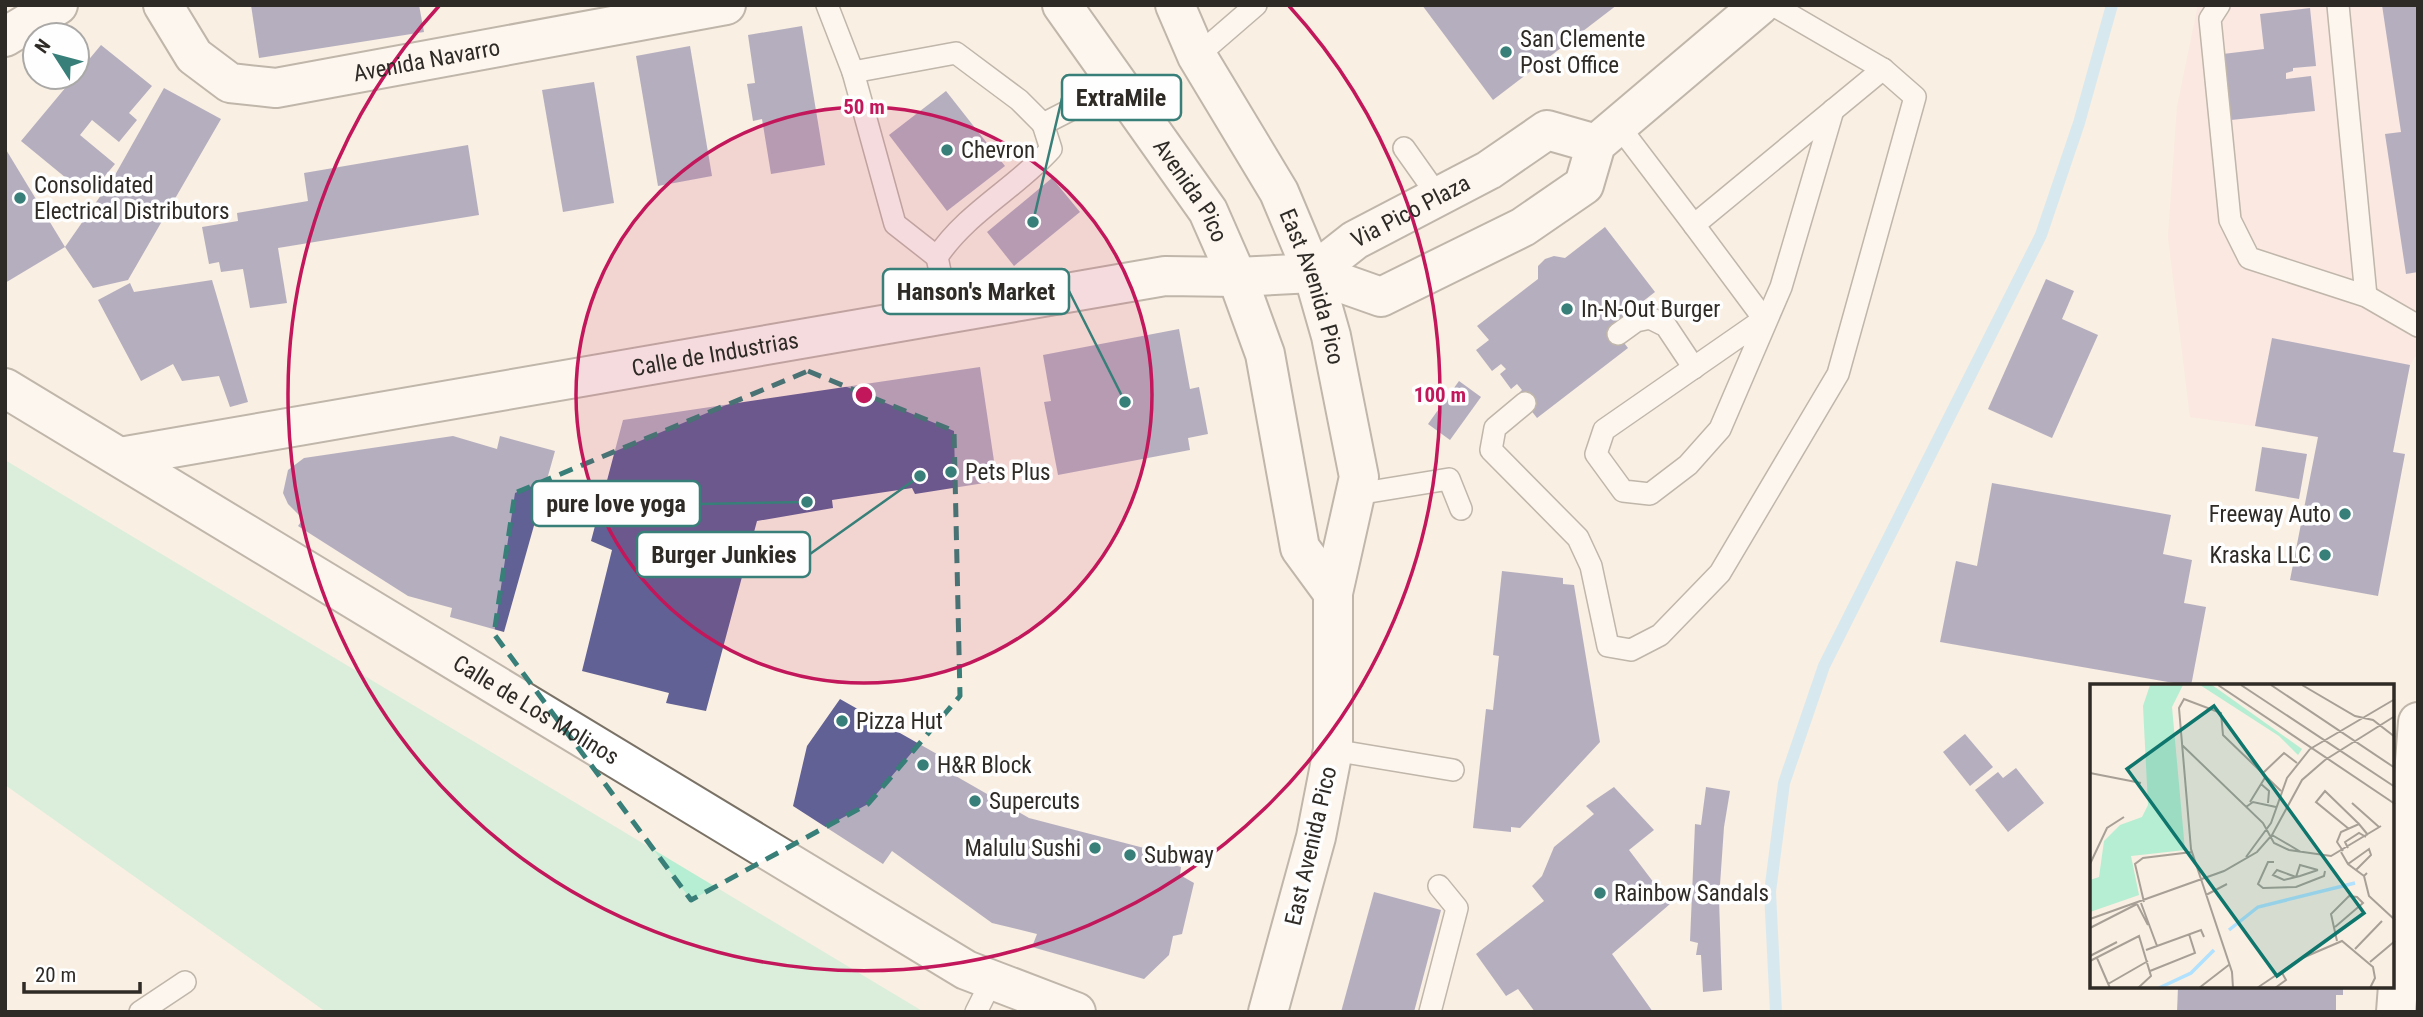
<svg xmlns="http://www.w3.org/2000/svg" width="2423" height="1017" font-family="'Roboto Condensed',sans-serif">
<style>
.industrial{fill:#fadfe1}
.green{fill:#b5eed2}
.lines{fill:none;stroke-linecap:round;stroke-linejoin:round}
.stream{stroke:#b0e1fe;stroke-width:12}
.building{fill:#616195}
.lane-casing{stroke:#7a7266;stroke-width:24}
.street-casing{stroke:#7a7266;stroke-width:42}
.secondary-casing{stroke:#7a7266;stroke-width:42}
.primary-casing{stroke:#7a7266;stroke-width:42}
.lane{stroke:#fff;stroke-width:21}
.street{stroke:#fff;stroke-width:38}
.secondary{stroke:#fff;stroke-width:38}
.primary{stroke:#fff;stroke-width:38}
.marked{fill:none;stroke:#377f78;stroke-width:5;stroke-dasharray:14 9;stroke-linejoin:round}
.ring{fill:none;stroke:#c2185b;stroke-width:3.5}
.poi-dot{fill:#377f78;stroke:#fefefe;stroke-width:2.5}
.labels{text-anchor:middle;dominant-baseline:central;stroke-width:7;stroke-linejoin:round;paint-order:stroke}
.poi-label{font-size:23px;fill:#2e2a25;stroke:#fefefe;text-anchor:start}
.street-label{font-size:23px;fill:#2e2a25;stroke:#fefefe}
.inset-river{fill:none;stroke:#b0e1fe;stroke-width:3.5}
.inset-road{fill:none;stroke:#a8a096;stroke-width:2}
.view{fill:#0f766e;fill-opacity:0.15;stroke:#0f766e;stroke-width:3.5}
.inset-edge{fill:none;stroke:#2e2a25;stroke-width:3.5}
.centre{fill:#c2185b;stroke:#fefefe;stroke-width:3.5}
.ring-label{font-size:21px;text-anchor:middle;font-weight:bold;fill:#c2185b;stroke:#fefefe;stroke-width:7;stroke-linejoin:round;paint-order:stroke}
.leader{fill:none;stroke:#377f78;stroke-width:2.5}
.callout-dot{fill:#377f78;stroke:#fefefe;stroke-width:2.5}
.callout{fill:#fefefe;stroke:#377f78;stroke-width:2.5}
.callout-label{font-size:24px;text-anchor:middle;font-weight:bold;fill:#2e2a25}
</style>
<rect width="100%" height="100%" fill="#f9efe2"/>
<polygon class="industrial" points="2198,5 2418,5 2418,352 2410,365 2393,452 2255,426 2190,417 2168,237 2177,107"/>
<polygon class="green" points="5,460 924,1012 326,1012 5,785"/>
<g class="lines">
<polyline class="stream" points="1776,1012 1770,892 1784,783 1824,666 2041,235 2079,123 2112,5"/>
</g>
<g class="building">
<polygon points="251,5 419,5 424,32 259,58"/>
<polygon points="1422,5 1617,5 1493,100"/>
<polygon points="2382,5 2418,5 2418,272 2406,274 2385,134 2401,132"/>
<polygon points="2310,8 2316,66 2293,68 2293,71 2286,73 2286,79 2311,76 2315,111 2231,120 2223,54 2264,49 2260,14"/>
<polygon points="802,26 825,165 771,174 762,119 753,121 747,84 755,83 748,35"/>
<polygon points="101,45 152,86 129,113 137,120 119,142 92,120 80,135 115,164 88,196 21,141"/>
<polygon points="690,46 712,176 658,186 636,56"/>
<polygon points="594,82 614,203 563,212 542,90"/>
<polygon points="164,88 221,119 128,280 93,288 65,247 115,175"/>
<polygon points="946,91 1005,166 947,211 889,135"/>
<polygon points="468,145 479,215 278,248 287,303 250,308 243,269 221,272 219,262 209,264 202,227 238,221 237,213 308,201 304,173"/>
<polygon points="5,148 65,247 5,283"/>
<polygon points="1052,178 1080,212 1014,266 987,232"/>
<polygon points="1605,227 1655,292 1611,326 1628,348 1537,418 1518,394 1522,390 1517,384 1511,389 1500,374 1506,369 1501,364 1492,371 1476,350 1489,340 1477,326 1538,279 1538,266 1545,259 1554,256 1565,258"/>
<polygon points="2046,279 2074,291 2062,319 2098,335 2052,438 1988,409"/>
<polygon points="212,280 248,402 230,407 219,376 182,381 173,364 141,381 98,300 130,283 134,292"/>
<polygon points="1179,329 1190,389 1199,387 1208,434 1188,438 1190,450 1058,475 1044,402 1051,401 1043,355"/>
<polygon points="2272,338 2410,365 2393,452 2405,454 2378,596 2290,580 2318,437 2255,426"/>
<polygon points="980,367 997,481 915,494 912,488 832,500 833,508 757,521 706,711 666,703 669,693 582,671 612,550 591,541 623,420"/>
<polygon points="1459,381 1481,397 1450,440 1428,424"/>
<polygon points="453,436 497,449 500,436 555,451 504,632 450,617 452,608 408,596 298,526 303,519 288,504 283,493 288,470 304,458"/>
<polygon points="2262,447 2307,454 2299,499 2255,491"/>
<polygon points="1992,483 2171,515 2163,554 2192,560 2184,603 2206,607 2191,686 1940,642 1956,561 1977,566"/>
<polygon points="1502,571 1563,578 1563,584 1574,585 1600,742 1520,828 1511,827 1511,832 1473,828 1486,709 1493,710 1499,656 1493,655"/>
<polygon points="840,699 951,762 947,771 1029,818 1167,854 1164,862 1181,867 1180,875 1194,883 1182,934 1173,936 1169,955 1144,979 1032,947 1037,934 992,923 892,851 883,864 793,806 807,746"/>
<polygon points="1965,734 1993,767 1970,786 1943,752"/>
<polygon points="2016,768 2044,803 2008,832 1975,790 1998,772 2003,778"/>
<polygon points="1614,787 1654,830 1629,850 1670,904 1612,954 1653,1012 1535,1012 1518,989 1506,996 1476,954 1544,901 1532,886 1542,876 1554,847 1594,814 1586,806"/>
<polygon points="1706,787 1730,791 1724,827 1719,899 1722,990 1703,992 1701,955 1696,955 1698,943 1690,941 1695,824 1701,825"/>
<polygon points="1374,892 1441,910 1414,1012 1341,1012"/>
<polygon points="2178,987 2343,987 2343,995 2336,995 2336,1012 2177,1012"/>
</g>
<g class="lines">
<defs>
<g id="lane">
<polyline points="827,5 853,72 895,224 937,257"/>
<polyline points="2219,5 2210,19 2230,220 2249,258 2366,296 2418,326"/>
<polyline points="2338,5 2366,296"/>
<polyline points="1197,56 1256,5"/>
<polyline points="853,72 956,53 1019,100 1043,124"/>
<polyline points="1618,125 1694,225"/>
<polyline points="1404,148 1438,196"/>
<path d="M949,315L937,257C967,212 1016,188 1051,149L1043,124L1119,85"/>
<polyline points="1764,319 1604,430 1596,454 1623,491 1650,494 1688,465 1720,429 1781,287 1833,110"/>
<polyline points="1764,319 1694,225 1883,69"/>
<polyline points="1618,334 1636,321 1650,318 1666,326 1694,368"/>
<polyline points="1525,403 1495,428 1491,450 1578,538 1591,566 1608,646 1631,650 1660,635 1720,573 1838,374 1915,97 1883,69 1773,5"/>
<polyline points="1357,494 1449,479 1461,509"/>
<polyline points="1333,750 1453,770"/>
<polyline points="140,1012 185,982"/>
<polyline points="976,1012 992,980"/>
<polyline points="1430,1012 1457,908 1439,886"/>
</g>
<g id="street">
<path id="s1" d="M163,5L194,56L230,83L276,88L726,5"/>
<polyline points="5,37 58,5"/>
<path id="s2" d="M1313,273L1355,240L1489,170L1547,130L1596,144"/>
<path id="s3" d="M5,388L966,970L1076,1012"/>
<path id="s4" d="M120,457L1165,276L1237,277L1313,273L1381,297L1523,227L1584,185L1596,144L1760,5"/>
</g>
<polyline id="secondary" points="2396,1012 2418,722"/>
<g id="primary">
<path id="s5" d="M1062,5L1208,211L1237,277L1265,354L1300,548L1333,593"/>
<path id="s6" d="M1175,5L1197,56L1279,192L1313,273L1331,336L1359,477L1333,593V750L1316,837L1268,1012"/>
</g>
</defs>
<use href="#lane" class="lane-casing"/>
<use href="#street" class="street-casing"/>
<use href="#secondary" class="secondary-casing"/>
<use href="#primary" class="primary-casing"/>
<use href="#lane" class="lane"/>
<use href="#street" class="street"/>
<use href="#secondary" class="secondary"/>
<use href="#primary" class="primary"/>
</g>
<path d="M0 0H2423V1017H0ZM808,371L954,431L960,696L868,804L691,900L494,634L515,493Z" fill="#f9efe2" fill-opacity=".55" fill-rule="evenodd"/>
<path class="marked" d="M808,371L954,431L960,696L868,804L691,900L494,634L515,493Z"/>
<circle cx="864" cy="395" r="288" fill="#c2185b" fill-opacity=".12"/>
<g class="ring">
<circle cx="864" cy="395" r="288"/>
<path d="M1289 6A576 576 0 1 1 439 6"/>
</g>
<g class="poi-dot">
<circle cx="1506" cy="52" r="7"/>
<circle cx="947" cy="150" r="7"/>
<circle cx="20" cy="198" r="7"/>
<circle cx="1567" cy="309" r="7"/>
<circle cx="951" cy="472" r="7"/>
<circle cx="2345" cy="514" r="7"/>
<circle cx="2325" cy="555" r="7"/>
<circle cx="842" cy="721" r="7"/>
<circle cx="923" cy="765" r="7"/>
<circle cx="975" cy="801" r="7"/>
<circle cx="1095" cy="848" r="7"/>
<circle cx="1130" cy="855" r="7"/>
<circle cx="1600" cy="893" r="7"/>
</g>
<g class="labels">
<g class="poi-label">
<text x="1520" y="39">San Clemente<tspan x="1520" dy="26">Post Office</tspan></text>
<text x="961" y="150">Chevron</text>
<text x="34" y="185">Consolidated<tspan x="34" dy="26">Electrical Distributors</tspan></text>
<text x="1581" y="309">In-N-Out Burger</text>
<text x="965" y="472">Pets Plus</text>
<text x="2331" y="514" text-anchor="end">Freeway Auto</text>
<text x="2311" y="555" text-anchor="end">Kraska LLC</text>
<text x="856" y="721">Pizza Hut</text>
<text x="937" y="765">H&amp;R Block</text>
<text x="989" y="801">Supercuts</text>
<text x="1081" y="848" text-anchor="end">Malulu Sushi</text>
<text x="1144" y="855">Subway</text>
<text x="1614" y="893">Rainbow Sandals</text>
</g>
<g class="street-label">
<text stroke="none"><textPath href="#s1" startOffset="304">Avenida Navarro</textPath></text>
<text stroke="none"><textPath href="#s5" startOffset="226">Avenida Pico</textPath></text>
<text stroke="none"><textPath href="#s2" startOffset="116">Via Pico Plaza</textPath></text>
<text stroke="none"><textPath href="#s6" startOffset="315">East Avenida Pico</textPath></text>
<text stroke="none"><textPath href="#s4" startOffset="604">Calle de Industrias</textPath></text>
<text stroke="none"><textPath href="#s3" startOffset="621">Calle de Los Molinos</textPath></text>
<text transform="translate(1311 846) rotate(-77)">East Avenida Pico</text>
</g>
</g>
<g transform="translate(2090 684)">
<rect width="304" height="304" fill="#f9efe2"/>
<path d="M60,1H93L82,23L95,166L41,172L49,211L0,228V196L9,193L14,157L30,141L52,133L58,121L53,22ZM110,1H122L212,65L208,71L189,52Z" fill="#b5eed2"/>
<path class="inset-river" d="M139,246L168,223L265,199M69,304L101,289L124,266"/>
<path class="inset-road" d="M128,1L305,120M151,1L305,103M181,1L305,84M212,1L265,32L283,36L305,53M92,61L173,139L184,159L199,166L241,172L291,142M220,65L305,15M235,76L305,32M0,89L51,99M173,89L194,69L207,79M171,100L179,107L178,119M160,118L176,92M262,119L289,143M156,123L163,118L186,123M259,145L226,118L235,107L269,140M182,151L211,168M258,164L255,158L269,149L276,153M253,167L247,158L251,148L269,140L278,151M251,168L258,180L274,192L277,189M156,173L181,139L197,94L220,65M184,178H178L168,200L173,204L206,203L234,192L235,187M0,180L17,144L34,133M258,180L279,165L281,171L266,186M274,192L279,212L305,236M206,193L187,186L183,191L194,196L210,192L228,186M206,193L210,181L228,186M116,211L137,200M54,218L45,180L53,174L102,168M51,219L67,262M47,220L58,241M0,235L134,187L167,168L182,151L212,96L235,76M245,243L273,219L267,213L259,212L241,230L247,257M0,244L47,220M265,265L292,237M56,266L111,246L114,253M0,272L27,258M7,274L20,304M0,277L49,252L61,292L48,304M280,278L305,257M60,287L105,269L99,250M18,300L58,277M109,304L140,280M143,304L142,288L101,165L89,24L94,15L131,29L133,51L191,107M167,304L210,275L252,257L283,283L285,294L280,304M185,304L196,296L191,287"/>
<path class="view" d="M124,22L274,229L187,292L37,85Z"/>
<rect width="304" height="304" class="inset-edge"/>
</g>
<circle cx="864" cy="395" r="10" class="centre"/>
<g class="ring-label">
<text x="864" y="114">50 m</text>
<text x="1440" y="402">100 m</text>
</g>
<path class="leader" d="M1033 222L1062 98M1125 402L1069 291M807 502L700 504M920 476L810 554"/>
<g class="callout-dot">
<circle cx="1033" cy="222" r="7"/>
<circle cx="1125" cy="402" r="7"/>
<circle cx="807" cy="502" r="7"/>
<circle cx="920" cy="476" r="7"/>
</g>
<g class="callout">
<rect x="1062" y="75" width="119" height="45" rx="7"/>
<rect x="883" y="269" width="186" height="45" rx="7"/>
<rect x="532" y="481" width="168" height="45" rx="7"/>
<rect x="637" y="532" width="173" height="45" rx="7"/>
</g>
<g class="callout-label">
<text x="1121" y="106">ExtraMile</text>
<text x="976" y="300">Hanson's Market</text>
<text x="616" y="512">pure love yoga</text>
<text x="724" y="563">Burger Junkies</text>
</g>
<rect width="2423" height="1017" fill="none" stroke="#2e2a25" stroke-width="14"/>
<g transform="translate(56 56) rotate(306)"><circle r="33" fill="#fefefe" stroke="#aba9a7" stroke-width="2"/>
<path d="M0-5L12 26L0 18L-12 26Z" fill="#377f78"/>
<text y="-10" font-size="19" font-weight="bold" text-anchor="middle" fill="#2e2a25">N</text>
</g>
<path d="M24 982v10h116v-10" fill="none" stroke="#2e2a25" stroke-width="3.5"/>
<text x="35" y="982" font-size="21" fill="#2e2a25" stroke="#fefefe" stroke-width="5" paint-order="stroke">20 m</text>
</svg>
